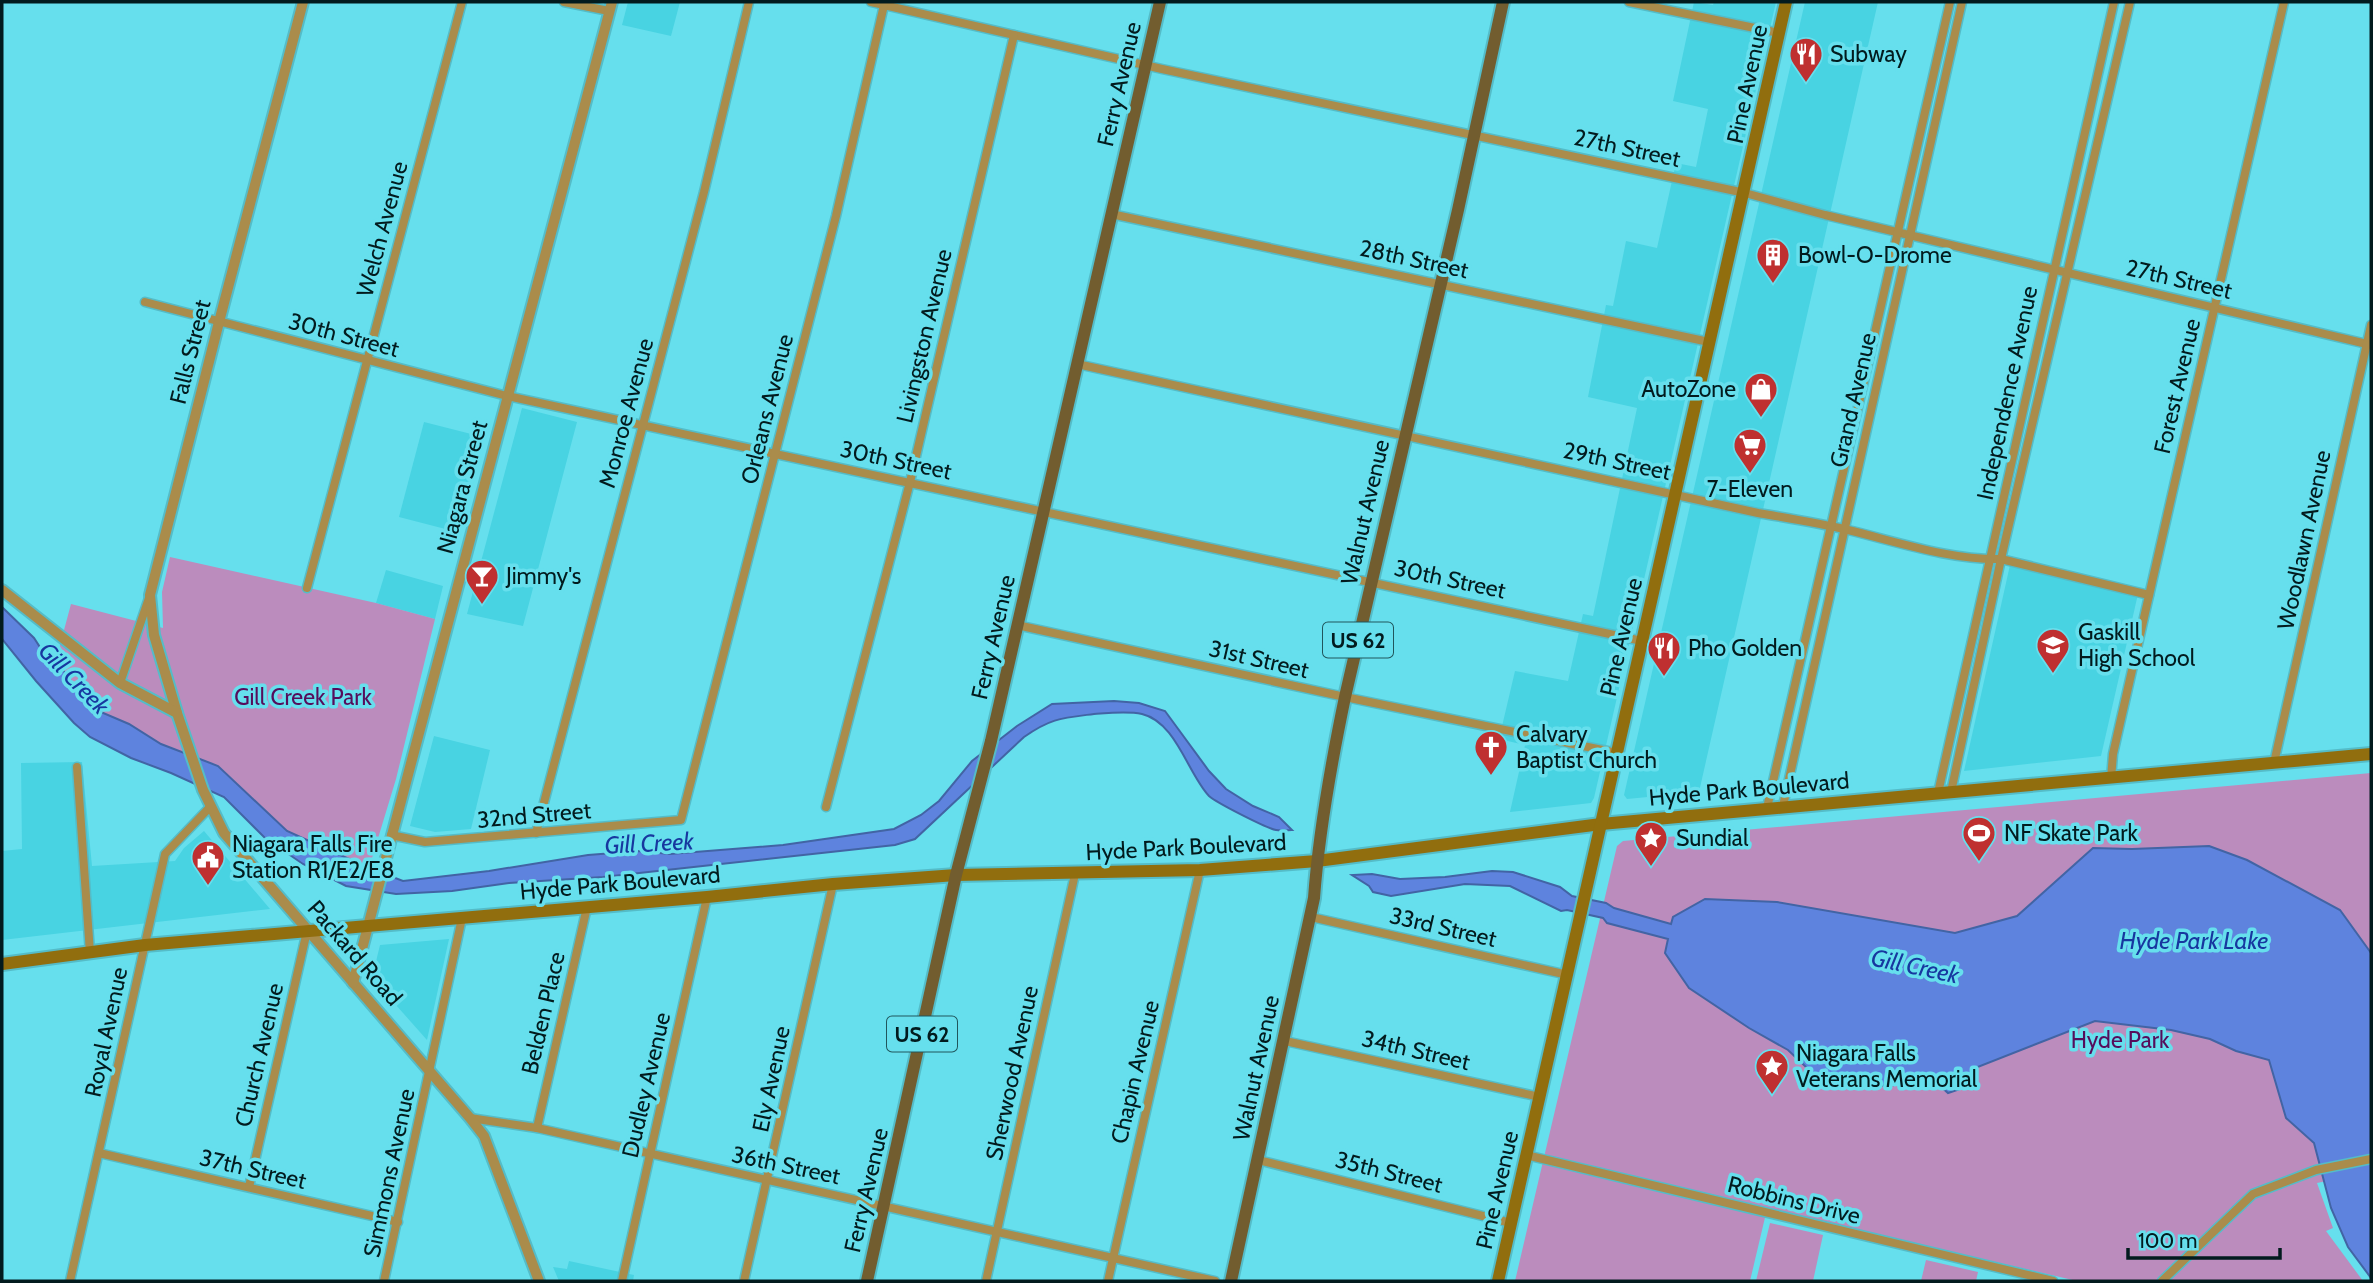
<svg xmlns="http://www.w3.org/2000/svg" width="2373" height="1283" font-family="Cabin,sans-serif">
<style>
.built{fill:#48d3e2}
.green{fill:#bb8cbd}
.water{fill:#5e83de;stroke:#4264a4;stroke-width:2}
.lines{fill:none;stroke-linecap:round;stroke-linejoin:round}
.minor-casing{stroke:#54bcc8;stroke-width:11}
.tertiary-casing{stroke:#54bcc8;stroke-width:14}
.secondary-casing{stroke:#54bcc8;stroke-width:16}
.primary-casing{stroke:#54bcc8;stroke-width:16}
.minor{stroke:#aa8c4b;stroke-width:8}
.tertiary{stroke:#aa8c4b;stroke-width:10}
.secondary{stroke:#916e0e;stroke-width:12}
.primary{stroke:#725d2f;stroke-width:12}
.labels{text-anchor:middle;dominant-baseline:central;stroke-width:7;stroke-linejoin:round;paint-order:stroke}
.shield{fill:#66dfed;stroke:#20565c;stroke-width:2}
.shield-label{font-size:21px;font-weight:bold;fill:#021b1e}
.poi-label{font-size:23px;fill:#021b1e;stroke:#66dfed;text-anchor:start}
.street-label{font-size:23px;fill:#021b1e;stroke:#66dfed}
.park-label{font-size:23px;fill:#560d5b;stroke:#66dfed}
.water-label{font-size:24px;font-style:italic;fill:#17379f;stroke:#66dfed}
</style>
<rect width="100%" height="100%" fill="#66dfed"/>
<g class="built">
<polygon points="628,2 680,2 671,36 622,25"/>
<polygon points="1694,2 1713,5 1714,2 1776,2 1594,798 1591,803 1510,812 1525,745 1499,739 1515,671 1568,681 1583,614 1593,616 1637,408 1588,397 1606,305 1613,306 1626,241 1657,248 1676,163 1696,167 1708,109 1673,101"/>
<polygon points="1805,2 1878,2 1699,792 1627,799 1624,795"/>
<polygon points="522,408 577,422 523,626 467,614"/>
<polygon points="424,422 483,437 457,532 399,517"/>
<polygon points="2010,565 2138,594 2101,756 1964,771"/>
<polygon points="386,570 443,586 435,619 376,603"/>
<polygon points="434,736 490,750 471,829 435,832 410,826"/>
<polygon points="82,762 92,866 175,861 184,848 204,831 270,909 2,940 2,851 22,849 21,763"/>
<polygon points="449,939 427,1040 372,978 380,945"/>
<polygon points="569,1261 634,1275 633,1281 559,1281 553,1267 567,1269"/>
</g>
<g class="green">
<polygon points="170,557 376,603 435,619 396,779 369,868 287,831 218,766 161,744 129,724 89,707 56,660 71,604 163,628 162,592"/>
<polygon points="2371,773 2371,1172 2317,1183 2333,1228 2326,1231 2363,1281 2077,1281 1767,1209 1750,1281 1515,1281 1617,846 1623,841"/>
<polygon points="1770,1223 1823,1235 1813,1281 1756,1281"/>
<polygon points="1926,1260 1978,1272 1976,1281 1921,1281"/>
</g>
<g class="water">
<path d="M2,607L34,638L47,658L56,660L89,707L129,724L161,744L218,766L287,831L369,868L403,881L489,871L588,855L639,851L670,854L783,845L894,829L921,815L939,801L972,761L1017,726L1052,704L1114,701L1139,703L1165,711L1209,771L1226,789L1253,806L1279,817L1292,830C1288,830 1281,831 1276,830C1266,828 1217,803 1209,796C1188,774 1176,722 1142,714C1127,711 1109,713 1094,714C1062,718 1051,718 1024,737L915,839L895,845L603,877L509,883L452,891L396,894L346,886L303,864L265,838L224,797L171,773L131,758L90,737L74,723L36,681L2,639Z"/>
<polygon points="2209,846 2247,860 2340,910 2371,953 2371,1278 2348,1247 2331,1208 2314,1143 2286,1118 2269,1060 2236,1051 2210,1039 2171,1030 2095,1021 1975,1068 1966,1087 1948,1093 1937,1083 1857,1087 1823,1083 1788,1050 1749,1028 1689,988 1665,953 1668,939 1607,923 1603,918 1567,910 1561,911 1510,886 1465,884 1391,896 1373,892 1369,886 1352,875 1372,874 1400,879 1445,877 1492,871 1513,872 1560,887 1572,896 1606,903 1614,908 1671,924 1673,917 1705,899 1777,902 1955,933 2017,916 2093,848 2132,849"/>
</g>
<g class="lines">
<defs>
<g id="minor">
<polyline points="564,2 609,11"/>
<polyline points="871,2 1162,69 1745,193 1825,215 2371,345"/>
<polyline points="1629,2 1779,33"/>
<polyline points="1111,214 1709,342"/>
<polyline points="145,302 507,396 1642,641"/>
<path d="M1077,364L1758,513C1788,518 1819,523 1848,530C1898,542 1950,560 2001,559L2149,595"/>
<polyline points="307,588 462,2"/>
<polyline points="1017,625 1345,697 1617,753"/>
<polyline points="120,683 149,598"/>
<polyline points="2274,763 2371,325"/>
<polyline points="77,767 90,953"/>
<polyline points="2111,779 2113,754 2284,2"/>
<polyline points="1951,792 2001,559 2130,2"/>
<polyline points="1938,793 2114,2"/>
<polyline points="1783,806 1962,2"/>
<polyline points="826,807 910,482 1014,35"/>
<polyline points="1767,808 1950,2"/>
<polyline points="536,833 704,192 749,2"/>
<polyline points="391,835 425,842 681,820 836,216 884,5"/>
<polyline points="1311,917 1568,975"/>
<polyline points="1285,1041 1540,1097"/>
<polyline points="470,1118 537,1128 1215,1281"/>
<polyline points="537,1128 587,907"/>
<polyline points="99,1153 398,1222"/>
<polyline points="1526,1155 2053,1281"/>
<polyline points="1258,1160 1511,1223"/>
<polyline points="249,1187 307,931"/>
<polyline points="70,1281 165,854 210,807"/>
<polyline points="384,1281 462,918"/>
<polyline points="622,1281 707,897"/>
<polyline points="744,1281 833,884"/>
<polyline points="986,1281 1075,874"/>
<polyline points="1108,1281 1200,870"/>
<polyline points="2162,1281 2253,1194 2316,1170 2371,1159"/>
</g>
<g id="tertiary">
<polyline points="303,2 219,322 150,595 154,635 177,713 203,790 224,833 470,1118 484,1136 539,1281"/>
<polyline points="2,590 120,683 177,713"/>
<polyline points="353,983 612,2"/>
</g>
<g id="secondary">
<polyline points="2,964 145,945 707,897 833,884 956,875 1200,870 1317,861 1601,824 2371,754"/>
<polyline points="1498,1281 1786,2"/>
</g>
<g id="primary">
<polyline points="867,1281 956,875 991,741 1160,2"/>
<path d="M1231,1281L1314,898C1319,830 1331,764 1345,697L1458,210L1503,2"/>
</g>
</defs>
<use href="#minor" class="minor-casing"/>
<use href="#tertiary" class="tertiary-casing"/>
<use href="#secondary" class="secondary-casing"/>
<use href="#primary" class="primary-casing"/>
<use href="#minor" class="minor"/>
<use href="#tertiary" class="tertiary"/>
<use href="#secondary" class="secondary"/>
<use href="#primary" class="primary"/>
</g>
<defs>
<symbol id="restaurant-pin" viewBox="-11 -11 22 30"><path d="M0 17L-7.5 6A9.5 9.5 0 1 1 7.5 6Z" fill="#bf3030" stroke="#66dfed"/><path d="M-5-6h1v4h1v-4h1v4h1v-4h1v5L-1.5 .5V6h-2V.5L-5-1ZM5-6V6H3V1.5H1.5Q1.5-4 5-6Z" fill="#fff"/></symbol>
<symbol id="building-pin" viewBox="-11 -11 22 30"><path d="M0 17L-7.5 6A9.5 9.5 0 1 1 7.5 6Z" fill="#bf3030" stroke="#66dfed"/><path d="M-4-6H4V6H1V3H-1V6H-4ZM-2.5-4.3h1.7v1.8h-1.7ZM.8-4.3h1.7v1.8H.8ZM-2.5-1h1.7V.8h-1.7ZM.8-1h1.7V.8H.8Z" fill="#fff"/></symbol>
<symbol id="shop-pin" viewBox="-11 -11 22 30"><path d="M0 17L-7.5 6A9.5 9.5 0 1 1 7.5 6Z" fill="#bf3030" stroke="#66dfed"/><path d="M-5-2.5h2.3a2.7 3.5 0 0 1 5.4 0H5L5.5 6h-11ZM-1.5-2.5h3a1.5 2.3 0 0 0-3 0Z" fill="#fff"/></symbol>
<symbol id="supermarket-pin" viewBox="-11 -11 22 30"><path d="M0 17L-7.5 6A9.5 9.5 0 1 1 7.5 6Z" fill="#bf3030" stroke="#66dfed"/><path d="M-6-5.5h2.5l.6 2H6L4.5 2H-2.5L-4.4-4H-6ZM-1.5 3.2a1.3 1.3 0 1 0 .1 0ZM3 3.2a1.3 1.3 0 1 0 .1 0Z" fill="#fff"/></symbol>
<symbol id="bar-pin" viewBox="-11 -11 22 30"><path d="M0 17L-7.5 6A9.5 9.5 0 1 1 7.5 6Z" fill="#bf3030" stroke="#66dfed"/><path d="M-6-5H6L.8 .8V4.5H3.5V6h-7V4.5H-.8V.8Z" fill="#fff"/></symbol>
<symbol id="school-pin" viewBox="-11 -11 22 30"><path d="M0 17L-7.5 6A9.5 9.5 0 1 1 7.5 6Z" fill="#bf3030" stroke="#66dfed"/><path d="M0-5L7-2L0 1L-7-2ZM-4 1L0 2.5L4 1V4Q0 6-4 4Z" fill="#fff"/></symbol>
<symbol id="church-pin" viewBox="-11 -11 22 30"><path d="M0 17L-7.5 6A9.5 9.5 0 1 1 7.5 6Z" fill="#bf3030" stroke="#66dfed"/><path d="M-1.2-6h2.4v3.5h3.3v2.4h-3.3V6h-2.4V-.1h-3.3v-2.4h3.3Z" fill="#fff"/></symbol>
<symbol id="stadium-pin" viewBox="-11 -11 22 30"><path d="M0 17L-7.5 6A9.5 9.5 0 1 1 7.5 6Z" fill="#bf3030" stroke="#66dfed"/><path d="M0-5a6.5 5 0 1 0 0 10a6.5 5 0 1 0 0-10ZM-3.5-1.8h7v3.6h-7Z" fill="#fff"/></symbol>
<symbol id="sight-pin" viewBox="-11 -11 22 30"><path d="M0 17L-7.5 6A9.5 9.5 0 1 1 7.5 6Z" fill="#bf3030" stroke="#66dfed"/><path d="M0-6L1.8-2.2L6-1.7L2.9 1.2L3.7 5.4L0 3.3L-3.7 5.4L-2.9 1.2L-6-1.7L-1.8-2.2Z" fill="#fff"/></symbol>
<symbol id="civic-pin" viewBox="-11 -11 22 30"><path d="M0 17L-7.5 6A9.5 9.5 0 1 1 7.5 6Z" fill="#bf3030" stroke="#66dfed"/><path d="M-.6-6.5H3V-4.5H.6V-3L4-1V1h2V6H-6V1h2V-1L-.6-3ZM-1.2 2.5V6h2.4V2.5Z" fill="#fff"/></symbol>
</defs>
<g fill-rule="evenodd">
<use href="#restaurant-pin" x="1787" y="35" width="38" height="52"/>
<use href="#building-pin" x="1754" y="236" width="38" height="52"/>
<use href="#shop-pin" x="1742" y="370" width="38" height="52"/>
<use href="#supermarket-pin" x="1731" y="426" width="38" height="52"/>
<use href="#bar-pin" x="463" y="557" width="38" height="52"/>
<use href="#school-pin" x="2034" y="626" width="38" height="52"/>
<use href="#restaurant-pin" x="1645" y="629" width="38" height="52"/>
<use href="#church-pin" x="1472" y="728" width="38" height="52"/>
<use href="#stadium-pin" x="1960" y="814" width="38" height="52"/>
<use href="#sight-pin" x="1632" y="819" width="38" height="52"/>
<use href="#civic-pin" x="189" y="838" width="38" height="52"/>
<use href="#sight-pin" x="1753" y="1047" width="38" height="52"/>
</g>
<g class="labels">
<g class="shield">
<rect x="1323" y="622.5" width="70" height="35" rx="5"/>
<rect x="887" y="1016.5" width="70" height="35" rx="5"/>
</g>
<g class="shield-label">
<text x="1358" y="640">US 62</text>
<text x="922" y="1034">US 62</text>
</g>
<g class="poi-label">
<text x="1830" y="54">Subway</text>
<text x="1798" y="255">Bowl-O-Drome</text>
<text x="1736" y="389" text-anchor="end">AutoZone</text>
<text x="1750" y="489" text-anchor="middle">7-Eleven</text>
<text x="506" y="576">Jimmy's</text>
<text x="2078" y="632">Gaskill<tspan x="2078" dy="26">High School</tspan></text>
<text x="1688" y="648">Pho Golden</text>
<text x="1516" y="734">Calvary<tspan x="1516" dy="26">Baptist Church</tspan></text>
<text x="2004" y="833">NF Skate Park</text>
<text x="1676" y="838">Sundial</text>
<text x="232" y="844">Niagara Falls Fire<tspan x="232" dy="26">Station R1/E2/E8</tspan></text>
<text x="1796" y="1053">Niagara Falls<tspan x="1796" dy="26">Veterans Memorial</tspan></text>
</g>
<g class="street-label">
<text transform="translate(1119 84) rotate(-77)">Ferry Avenue</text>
<text transform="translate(1747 84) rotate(-78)">Pine Avenue</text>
<text transform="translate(1627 148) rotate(12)">27th Street</text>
<text transform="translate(382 229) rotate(-75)">Welch Avenue</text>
<text transform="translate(1414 259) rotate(12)">28th Street</text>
<text transform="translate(2179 279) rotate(13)">27th Street</text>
<text transform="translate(344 335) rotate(15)">30th Street</text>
<text transform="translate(924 336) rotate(-77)">Livingston Avenue</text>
<text transform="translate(190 352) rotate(-76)">Falls Street</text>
<text transform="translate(2177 386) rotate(-77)">Forest Avenue</text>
<text transform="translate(2007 393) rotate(-78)">Independence Avenue</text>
<text transform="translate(1853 400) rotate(-77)">Grand Avenue</text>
<text transform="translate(767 409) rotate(-76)">Orleans Avenue</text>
<text transform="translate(626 413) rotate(-75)">Monroe Avenue</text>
<text transform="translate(896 460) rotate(12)">30th Street</text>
<text transform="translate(1617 461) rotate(12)">29th Street</text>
<text transform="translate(462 487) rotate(-75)">Niagara Street</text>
<text transform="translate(1365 512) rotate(-77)">Walnut Avenue</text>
<text transform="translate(2304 540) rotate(-78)">Woodlawn Avenue</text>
<text transform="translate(1450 579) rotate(12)">30th Street</text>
<text transform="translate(993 637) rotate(-77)">Ferry Avenue</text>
<text transform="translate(1621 637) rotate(-77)">Pine Avenue</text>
<text transform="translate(1259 659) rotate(13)">31st Street</text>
<text transform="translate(1749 789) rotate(-5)">Hyde Park Boulevard</text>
<text transform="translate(534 815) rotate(-5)">32nd Street</text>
<text transform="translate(1186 847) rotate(-3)">Hyde Park Boulevard</text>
<text transform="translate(620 883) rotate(-5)">Hyde Park Boulevard</text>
<text transform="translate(1443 927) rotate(13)">33rd Street</text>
<text transform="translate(355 953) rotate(49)">Packard Road</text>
<text transform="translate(543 1013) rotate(-77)">Belden Place</text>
<text transform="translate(106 1032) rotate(-78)">Royal Avenue</text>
<text transform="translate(1416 1050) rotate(13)">34th Street</text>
<text transform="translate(259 1055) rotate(-77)">Church Avenue</text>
<text transform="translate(1256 1068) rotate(-78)">Walnut Avenue</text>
<text transform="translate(1135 1072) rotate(-77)">Chapin Avenue</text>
<text transform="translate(1012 1073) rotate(-78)">Sherwood Avenue</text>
<text transform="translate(771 1079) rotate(-78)">Ely Avenue</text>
<text transform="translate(646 1085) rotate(-77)">Dudley Avenue</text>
<text transform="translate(786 1165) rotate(12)">36th Street</text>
<text transform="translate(253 1169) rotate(13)">37th Street</text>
<text transform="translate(1389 1172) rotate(14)">35th Street</text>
<text transform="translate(389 1173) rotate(-78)">Simmons Avenue</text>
<text transform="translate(866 1190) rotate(-77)">Ferry Avenue</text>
<text transform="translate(1497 1190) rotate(-77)">Pine Avenue</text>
<text transform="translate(1794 1200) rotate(14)">Robbins Drive</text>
</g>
<g class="park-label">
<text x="303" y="697">Gill Creek Park</text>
<text x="2120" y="1040">Hyde Park</text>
</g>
<g class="water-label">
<text transform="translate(74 678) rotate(46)">Gill Creek</text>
<text transform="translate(649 843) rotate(-3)">Gill Creek</text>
<text x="2194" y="940">Hyde Park Lake</text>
<text transform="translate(1915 966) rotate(12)">Gill Creek</text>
</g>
</g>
<rect width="2373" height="1283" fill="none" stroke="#021b1e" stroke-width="7"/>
<path d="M2128 1248v10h152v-10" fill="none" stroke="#021b1e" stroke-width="3.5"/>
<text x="2138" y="1248" font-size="21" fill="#021b1e" stroke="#66dfed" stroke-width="5" paint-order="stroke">100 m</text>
</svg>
